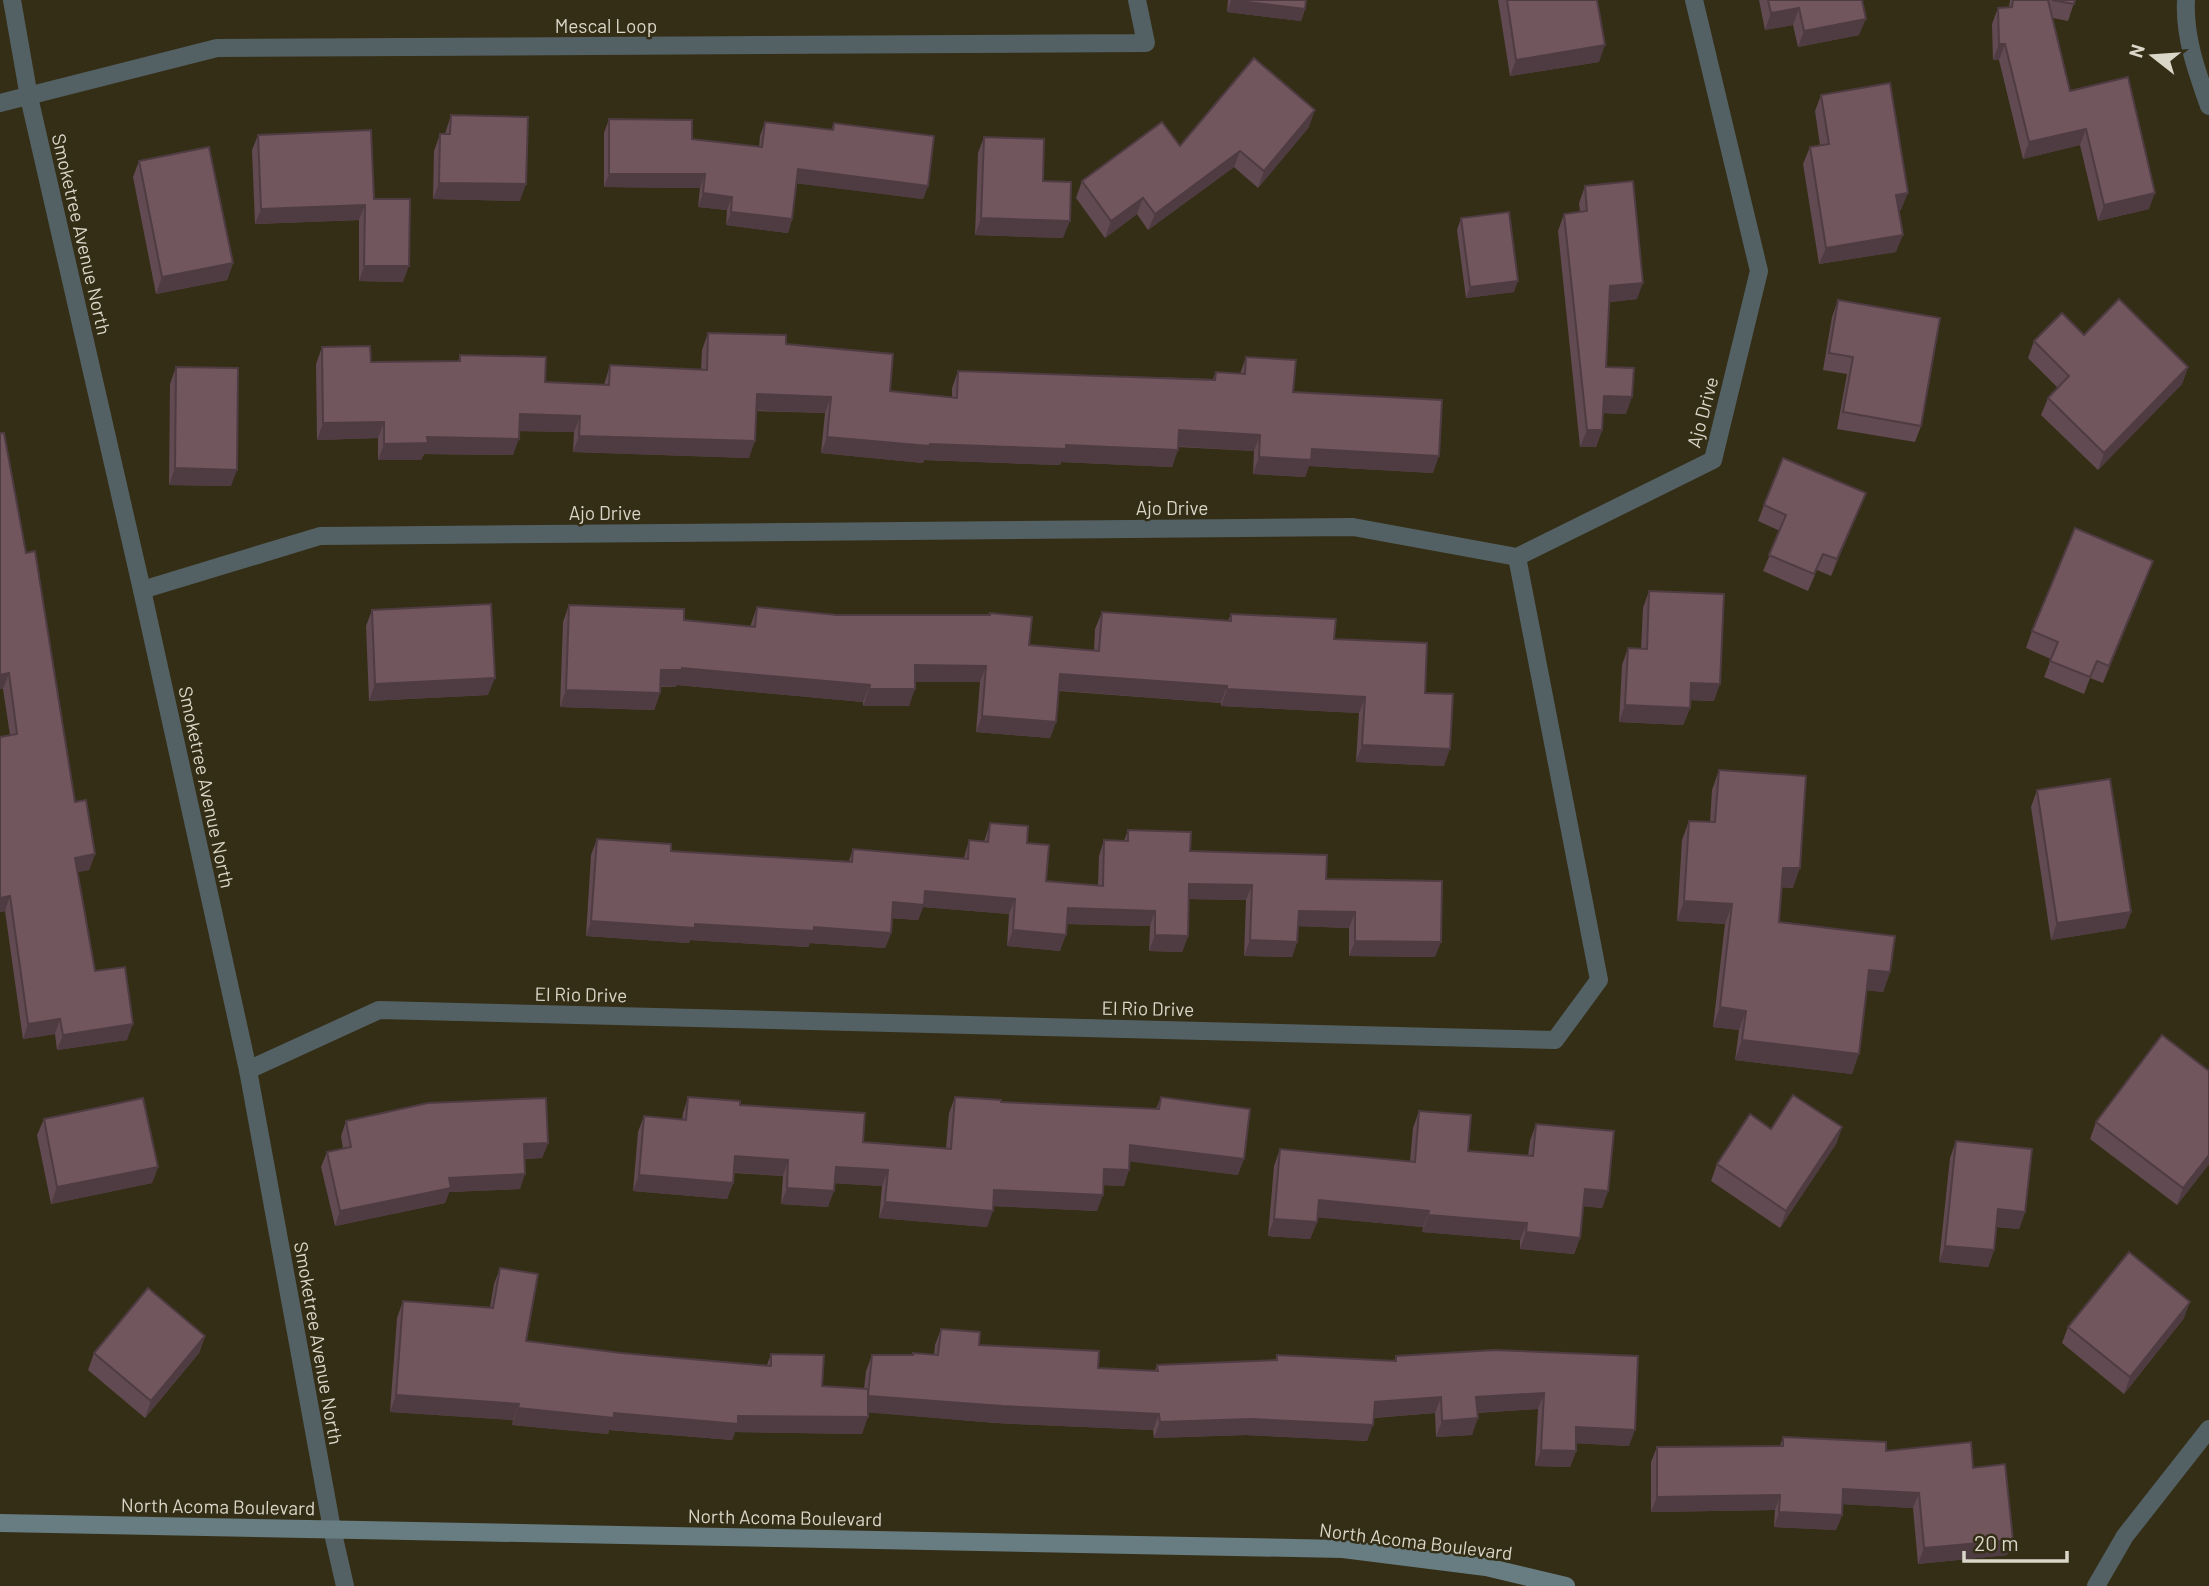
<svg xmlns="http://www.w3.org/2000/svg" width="2209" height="1586" font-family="Barlow,sans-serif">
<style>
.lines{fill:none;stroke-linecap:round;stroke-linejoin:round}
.minor{stroke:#546164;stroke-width:18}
.tertiary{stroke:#546164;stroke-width:18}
.secondary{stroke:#687d82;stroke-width:18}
.wall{fill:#614a51}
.shaded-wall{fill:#4f3c42}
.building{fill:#71565e;stroke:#4f3c42;stroke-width:2}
.labels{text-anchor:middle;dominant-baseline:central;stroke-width:5;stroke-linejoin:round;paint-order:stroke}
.street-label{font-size:19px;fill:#dad6c8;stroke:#342e17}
</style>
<rect width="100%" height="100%" fill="#342e17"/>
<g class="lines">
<g class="minor">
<path d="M2186,0C2184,37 2197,72 2209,106"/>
<polyline points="0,103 217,48 1146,43 1137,0"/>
<polyline points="142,590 320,536 1353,527 1517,557 1713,460 1759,271 1694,0"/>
<polyline points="248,1070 379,1010 1555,1040 1599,980 1517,557"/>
<polyline points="2096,1586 2125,1536 2209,1429"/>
</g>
<polyline class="tertiary" points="12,0 29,97 142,590 248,1070 332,1529 345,1586"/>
<polyline class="secondary" points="0,1523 1343,1549 1486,1567 1566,1586"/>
</g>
<g class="wall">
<polygon points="1228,0 1306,0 1305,9 1301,21 1227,12"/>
<polygon points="1498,0 1597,0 1599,62 1510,76"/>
<polygon points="1759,0 1862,0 1859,35 1798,47 1793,25 1765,30"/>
<polygon points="2010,0 2075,0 2068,21 2053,18 2070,91 2149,209 2098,221 2080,145 2023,159 1999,60 1993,60 1992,24 1998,8 2009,7"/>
<polygon points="1821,95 1901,210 1899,210 1896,252 1819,264 1803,164 1810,147 1820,145 1815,111"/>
<polygon points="451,115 520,201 433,199 434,151 440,134 445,134"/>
<polygon points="609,119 692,139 759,147 760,136 765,122 831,130 834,123 928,186 923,199 797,183 792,219 788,233 726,225 727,210 698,207 700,188 604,187 604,133"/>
<polygon points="1309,127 1258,188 1234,167 1148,230 1137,214 1105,238 1076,198 1082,181 1180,146"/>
<polygon points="258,135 374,199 403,282 359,281 359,220 255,224 252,150"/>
<polygon points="984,137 1043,181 1063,238 975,235 978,153"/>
<polygon points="139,161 233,263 227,280 156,294 133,177"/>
<polygon points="1585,186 1637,299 1609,302 1606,367 1626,414 1603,413 1602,430 1596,447 1580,447 1558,231 1564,214 1580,212 1579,203"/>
<polygon points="1461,218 1514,292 1466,298 1457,230"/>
<polygon points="1838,300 1921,426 1915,442 1837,429 1847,374 1823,370 1832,317"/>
<polygon points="708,333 786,344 890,391 952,397 952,388 958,371 1213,379 1216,372 1240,374 1246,357 1293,392 1433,473 1309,466 1305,477 1253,474 1254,451 1178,447 1172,467 1061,462 1060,465 924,460 923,463 821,453 825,413 756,411 749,458 573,452 574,432 519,431 513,455 424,454 421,460 378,460 378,438 317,440 316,364 322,347 371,362 458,361 460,355 545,382 604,385 610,365 701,370 702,350"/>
<polygon points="2034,341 2188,367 2182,384 2098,470 2041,415 2048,398 2058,388 2028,358"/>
<polygon points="176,367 231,486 169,485 170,384"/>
<polygon points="0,433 26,553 75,802 95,854 89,870 77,872 95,971 127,1040 57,1050 55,1034 23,1039 5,911 0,912 0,737 10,735 3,689 0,689"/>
<polygon points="1764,505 1859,510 1831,576 1817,570 1808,591 1763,571 1780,531 1758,521"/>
<polygon points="2147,577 2103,683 2090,678 2084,694 2044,677 2051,659 2026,648 2032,631"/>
<polygon points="1649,591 1714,701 1690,700 1690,708 1683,725 1619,722 1622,665 1628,648 1641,649 1643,608"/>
<polygon points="569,605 684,620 750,627 757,607 1029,645 1094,650 1095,629 1102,612 1228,621 1231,614 1334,639 1425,693 1444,766 1356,762 1359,713 1221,706 1221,703 1059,691 1056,722 1050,738 976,732 980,682 915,682 909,706 863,706 863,702 677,685 676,687 661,687 660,693 654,710 560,707 563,622"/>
<polygon points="372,610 488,695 369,701 366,626"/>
<polygon points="1719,770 1793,888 1781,887 1779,922 1890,972 1883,992 1867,990 1852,1074 1735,1060 1739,1030 1713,1027 1725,924 1677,921 1682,840 1689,821 1710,822 1712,790"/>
<polygon points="2037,790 2131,912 2125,928 2051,940 2031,807"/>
<polygon points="990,823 1027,843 1046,881 1098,885 1099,856 1104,840 1124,841 1128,830 1190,851 1326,879 1435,957 1349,956 1349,928 1298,926 1297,942 1292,957 1244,956 1246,900 1189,899 1188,936 1182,952 1149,951 1150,926 1067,924 1060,951 1007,946 1009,914 923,907 918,920 892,918 891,933 885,948 810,943 808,947 690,940 689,943 586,936 591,855 597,839 671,851 849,861 853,849 964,858 969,840 984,842"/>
<polygon points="2209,1071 2209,1164 2177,1205 2090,1139 2096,1122"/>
<polygon points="688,1097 740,1105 863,1142 946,1148 949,1113 955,1097 1001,1102 1156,1109 1161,1097 1238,1175 1130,1161 1124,1186 1103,1185 1097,1211 993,1206 987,1227 879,1218 882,1186 834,1183 828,1207 781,1204 783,1176 734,1173 733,1183 727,1199 633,1191 638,1132 644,1116 682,1120 683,1113"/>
<polygon points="1419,1111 1468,1151 1528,1156 1530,1141 1536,1124 1608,1191 1602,1208 1583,1206 1580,1238 1574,1254 1520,1249 1520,1240 1422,1232 1423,1227 1317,1217 1317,1222 1310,1239 1268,1236 1274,1166 1280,1149 1410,1161 1413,1128"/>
<polygon points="44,1119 158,1167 152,1183 51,1204 37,1135"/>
<polygon points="346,1121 548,1143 542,1158 525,1159 520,1189 449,1192 445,1203 335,1226 321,1167 327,1152 343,1149 341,1136"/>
<polygon points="1842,1127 1836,1144 1780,1228 1711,1181 1717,1164 1771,1129"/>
<polygon points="1956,1141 2025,1212 2019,1229 1996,1227 1994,1250 1988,1267 1939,1262 1950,1158"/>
<polygon points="500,1268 526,1341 621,1353 767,1365 771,1354 822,1386 864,1389 866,1371 872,1355 934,1355 935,1345 941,1329 979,1345 1098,1368 1155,1371 1157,1365 1275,1360 1277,1355 1394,1361 1396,1356 1495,1350 1629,1446 1576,1443 1576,1451 1570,1467 1535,1466 1538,1409 1477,1413 1472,1435 1436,1437 1435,1413 1374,1418 1367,1441 1246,1435 1154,1438 1153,1430 996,1423 868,1412 862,1434 735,1432 732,1440 609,1430 608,1434 512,1425 513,1420 390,1412 397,1318 403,1301 490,1307 494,1284"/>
<polygon points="2184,1318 2124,1394 2062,1343 2068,1327"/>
<polygon points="205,1336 199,1353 145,1418 88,1370 94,1353"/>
<polygon points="1783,1437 1886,1451 1973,1468 2007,1555 1918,1564 1913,1508 1843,1504 1842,1515 1836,1530 1774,1527 1775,1510 1651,1512 1651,1462 1657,1447 1780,1446"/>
</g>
<g class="shaded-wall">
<polygon points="1231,0 1305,9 1301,21 1227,12"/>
<polygon points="1799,8 1793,25 1765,30 1771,13"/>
<polygon points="1866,19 1859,35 1798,47 1804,31"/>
<polygon points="1999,44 2005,44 1999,60 1993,60"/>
<polygon points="1605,45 1599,62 1510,76 1516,60"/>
<polygon points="1315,110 1309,127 1258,188 1264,171"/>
<polygon points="2086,129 2080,145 2023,159 2029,142"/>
<polygon points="1240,151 1234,167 1148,230 1155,214"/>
<polygon points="798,169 928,186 923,199 793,183"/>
<polygon points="609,174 705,174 700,188 604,187"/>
<polygon points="439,183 526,184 520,201 433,199"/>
<polygon points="703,193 732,197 727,210 698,207"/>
<polygon points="1908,193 1901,210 1890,211 1896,195"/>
<polygon points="2155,193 2149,209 2098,221 2104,205"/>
<polygon points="1143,198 1137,214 1105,238 1111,221"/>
<polygon points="365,205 359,220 255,224 261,209"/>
<polygon points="731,212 792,219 788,233 726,225"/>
<polygon points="981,218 1070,221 1063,238 975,235"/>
<polygon points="1903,235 1896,252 1819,264 1826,248"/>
<polygon points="233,263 227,280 156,294 162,277"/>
<polygon points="364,266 409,266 403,282 359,281"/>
<polygon points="1518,281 1514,292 1466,298 1470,287"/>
<polygon points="1643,283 1637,299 1604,303 1610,286"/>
<polygon points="2188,367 2182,384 2098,470 2104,453"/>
<polygon points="757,394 831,397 825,413 751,410"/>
<polygon points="1604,396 1632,397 1626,414 1598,413"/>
<polygon points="520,414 580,416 574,432 514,431"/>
<polygon points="384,422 378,438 317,440 323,423"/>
<polygon points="1179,430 1260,435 1254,451 1173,446"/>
<polygon points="1587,430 1602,430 1596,447 1580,447"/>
<polygon points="579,436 755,441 749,458 573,452"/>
<polygon points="427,437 519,439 513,455 424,454 421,460 378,460 384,444"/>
<polygon points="827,437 1066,445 1178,450 1172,467 1061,462 1060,465 924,460 923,463 821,453"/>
<polygon points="1312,449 1439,456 1433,473 1309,466 1305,477 1253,474 1259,457"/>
<polygon points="175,468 237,470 231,486 169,485"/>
<polygon points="1866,493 1859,510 1831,576 1837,559"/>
<polygon points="2153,561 2147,577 2103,683 2109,666"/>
<polygon points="915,665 986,666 980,682 909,682"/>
<polygon points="682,668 870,685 863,702 677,685 676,687 655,686 661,670"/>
<polygon points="9,673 3,689 0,689 0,675"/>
<polygon points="1060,674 1227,686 1221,703 1054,690"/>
<polygon points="495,678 488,695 369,701 375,684"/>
<polygon points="1691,683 1720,684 1714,701 1685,700"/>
<polygon points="869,689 915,689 909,706 863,706"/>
<polygon points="1227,689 1365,697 1359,713 1221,706"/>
<polygon points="566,690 660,693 654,710 560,707"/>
<polygon points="1625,705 1690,708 1683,725 1619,722"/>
<polygon points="982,716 1056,722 1050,738 976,732"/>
<polygon points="1362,745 1450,749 1444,766 1356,762"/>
<polygon points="95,854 89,870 69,874 75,858"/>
<polygon points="1783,868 1800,868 1793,888 1776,887"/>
<polygon points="1189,884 1252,885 1246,900 1184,899"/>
<polygon points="925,891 1015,899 1009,914 923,907 918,920 888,918 893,902"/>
<polygon points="10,896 5,911 0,912 0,898"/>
<polygon points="1684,901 1732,904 1725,924 1677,921"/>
<polygon points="1068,908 1155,911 1150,926 1062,924"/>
<polygon points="1299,911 1355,912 1349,928 1293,926"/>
<polygon points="2131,912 2125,928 2051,940 2057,923"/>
<polygon points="591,921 814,927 891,933 885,948 810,943 808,947 690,940 689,943 586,936"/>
<polygon points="1013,930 1066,935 1060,951 1007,946"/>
<polygon points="1155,935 1188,936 1182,952 1149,951"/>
<polygon points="1250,940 1297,942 1292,957 1244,956"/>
<polygon points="1355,941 1441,942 1435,957 1349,956"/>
<polygon points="1869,970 1890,972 1883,992 1862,990"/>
<polygon points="1720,1007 1746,1011 1739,1030 1713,1027"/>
<polygon points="60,1019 55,1034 23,1039 28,1024"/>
<polygon points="133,1024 127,1040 57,1050 63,1035"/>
<polygon points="1742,1040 1859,1054 1852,1074 1735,1060"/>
<polygon points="1842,1127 1836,1144 1780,1228 1786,1211"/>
<polygon points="548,1143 542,1158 519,1159 524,1144"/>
<polygon points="1130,1145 1244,1159 1238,1175 1125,1161"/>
<polygon points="2209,1155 2209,1164 2177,1205 2183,1188"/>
<polygon points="735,1156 788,1160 783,1176 729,1172"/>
<polygon points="158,1167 152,1183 51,1204 57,1187"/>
<polygon points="836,1167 888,1170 882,1186 830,1183"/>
<polygon points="1104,1169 1129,1170 1124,1186 1098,1185"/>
<polygon points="525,1174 520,1189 449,1192 445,1203 335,1226 340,1211 449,1178"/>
<polygon points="639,1175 733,1183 727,1199 633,1191"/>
<polygon points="787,1188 834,1191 828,1207 781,1204"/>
<polygon points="1585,1189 1608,1191 1602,1208 1579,1206"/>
<polygon points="994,1190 1103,1195 1097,1211 989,1206"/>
<polygon points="1319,1200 1429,1211 1423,1227 1312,1217"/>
<polygon points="885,1202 993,1211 987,1227 879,1218"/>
<polygon points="1998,1209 2025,1212 2019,1229 1992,1226"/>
<polygon points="1428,1215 1527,1223 1520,1240 1422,1232"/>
<polygon points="1274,1219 1317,1222 1310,1239 1268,1236"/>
<polygon points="1526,1232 1580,1238 1574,1254 1520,1249"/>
<polygon points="1945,1246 1994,1250 1988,1267 1939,1262"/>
<polygon points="2190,1302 2184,1318 2124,1394 2130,1377"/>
<polygon points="205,1336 199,1353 145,1418 151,1401"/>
<polygon points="1544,1393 1538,1409 1471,1413 1476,1397"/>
<polygon points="396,1395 519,1404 513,1420 390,1412"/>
<polygon points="868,1396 1159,1414 1153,1430 996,1423 862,1412"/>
<polygon points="1441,1397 1435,1413 1369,1418 1375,1402"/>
<polygon points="518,1408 614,1413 868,1417 862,1434 735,1432 732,1440 609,1430 608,1434 512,1425"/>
<polygon points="1478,1418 1472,1435 1436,1437 1442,1421"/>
<polygon points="1251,1419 1373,1425 1367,1441 1246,1435 1154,1438 1160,1422"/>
<polygon points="1576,1427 1635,1430 1629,1446 1571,1443"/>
<polygon points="1541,1450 1576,1451 1570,1467 1535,1466"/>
<polygon points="1843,1489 1919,1493 1913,1508 1838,1504"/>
<polygon points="1780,1495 1775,1510 1651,1512 1657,1497"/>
<polygon points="1779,1512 1842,1515 1836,1530 1774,1527"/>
<polygon points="2013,1540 2007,1555 1918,1564 1924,1548"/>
</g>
<g class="building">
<polygon points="1231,0 1306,0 1305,9"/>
<polygon points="1507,0 1597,0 1605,45 1516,60"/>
<polygon points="1768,0 1862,0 1866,19 1804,31 1799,8 1771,13"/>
<polygon points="2013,0 2048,0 2070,91 2128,77 2155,193 2104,205 2086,129 2029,142 2005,44 1999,44 1998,8 2012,7"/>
<polygon points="2052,0 2075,0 2074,4"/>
<polygon points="1254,58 1315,110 1264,171 1240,151 1155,214 1143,198 1111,221 1082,181 1162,122 1180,146"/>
<polygon points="1890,83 1908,193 1896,195 1903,235 1826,248 1810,147 1829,144 1821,95"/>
<polygon points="451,115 528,117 526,184 439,183 440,134 450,134"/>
<polygon points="609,119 692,120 692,139 762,147 765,122 833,130 834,123 934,136 928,186 798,169 792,219 731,212 732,197 703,193 705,174 609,174"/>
<polygon points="371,130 374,199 410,199 409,266 364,266 365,205 261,209 258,135"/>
<polygon points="984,137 1044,139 1043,181 1071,182 1070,221 981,218"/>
<polygon points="209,147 233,263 162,277 139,161"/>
<polygon points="1633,181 1643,283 1610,286 1606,367 1634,368 1632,397 1604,396 1602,430 1587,430 1564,214 1587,211 1585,186"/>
<polygon points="1509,212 1518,281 1470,287 1461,218"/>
<polygon points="2119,299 2188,367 2104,453 2048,398 2069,376 2034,341 2062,313 2084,335"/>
<polygon points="1838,300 1940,318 1921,426 1843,412 1853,357 1829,353"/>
<polygon points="708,333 786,335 786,344 893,354 890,391 957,398 958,371 1215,380 1216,372 1245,374 1246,357 1296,360 1293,392 1442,400 1439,456 1312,449 1311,460 1259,457 1260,435 1179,430 1178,450 1066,445 1066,449 930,444 929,446 827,437 831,397 757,394 755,441 579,436 580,416 520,414 519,439 427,437 428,443 384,444 384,422 323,423 322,347 370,346 371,362 460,361 460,355 546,357 545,382 609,385 610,365 707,370"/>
<polygon points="176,367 238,368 237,470 175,468"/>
<polygon points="0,433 4,433 26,553 35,551 75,802 86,800 95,854 75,858 95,971 125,967 133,1024 63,1035 60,1019 28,1024 10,896 0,898 0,737 17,734 9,673 0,675"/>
<polygon points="1783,458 1866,493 1837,559 1823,554 1814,574 1769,555 1786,515 1764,505"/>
<polygon points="2075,528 2153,561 2109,666 2097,661 2090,677 2050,661 2058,642 2032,631"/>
<polygon points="1649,591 1724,594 1720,684 1691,683 1690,708 1625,705 1628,648 1647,649"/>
<polygon points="491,604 495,678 375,684 372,610"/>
<polygon points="569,605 684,609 684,620 755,627 757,607 837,615 990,615 990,613 1032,617 1029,645 1099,651 1102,612 1231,621 1231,614 1336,619 1334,639 1427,643 1425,693 1453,694 1450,749 1362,745 1365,697 1227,689 1227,686 1060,674 1056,722 982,716 986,666 915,665 915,689 869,689 870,685 682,668 682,670 661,670 660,693 566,690"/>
<polygon points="1719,770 1806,776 1800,868 1783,868 1779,922 1895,936 1890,972 1869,970 1859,1054 1742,1040 1746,1011 1720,1007 1732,904 1684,901 1689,821 1715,822"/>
<polygon points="2110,779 2131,912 2057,923 2037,790"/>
<polygon points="990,823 1028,826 1027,843 1049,845 1046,881 1103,886 1104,840 1128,841 1128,830 1191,832 1190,851 1327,855 1326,879 1442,881 1441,942 1355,941 1355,912 1299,911 1297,942 1250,940 1252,885 1189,884 1188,936 1155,935 1155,911 1068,908 1066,935 1013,930 1015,899 925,891 924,905 893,902 891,933 814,927 814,931 695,924 695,928 591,921 597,839 671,844 671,851 852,862 853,849 968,859 969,840 988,842"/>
<polygon points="2162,1035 2209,1071 2209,1155 2183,1188 2096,1122"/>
<polygon points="1793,1095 1842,1127 1786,1211 1717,1164 1750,1114 1771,1129"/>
<polygon points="688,1097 740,1101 740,1105 865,1113 863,1142 951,1149 955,1097 1001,1100 1001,1102 1159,1109 1161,1097 1250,1109 1244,1159 1130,1145 1129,1170 1104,1169 1103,1195 994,1190 993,1211 885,1202 888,1170 836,1167 834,1191 787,1188 788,1160 735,1156 733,1183 639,1175 644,1116 686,1120"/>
<polygon points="143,1098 158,1167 57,1187 44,1119"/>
<polygon points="546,1098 548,1143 524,1144 525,1174 449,1178 451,1188 340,1211 327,1152 351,1147 346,1121 428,1103"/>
<polygon points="1419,1111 1471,1115 1468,1151 1533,1156 1536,1124 1614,1131 1608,1191 1585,1189 1580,1238 1526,1232 1527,1223 1428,1215 1429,1211 1319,1200 1317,1222 1274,1219 1280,1149 1415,1162"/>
<polygon points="1956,1141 2032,1149 2025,1212 1998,1209 1994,1250 1945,1246"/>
<polygon points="2129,1252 2190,1302 2130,1377 2068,1327"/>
<polygon points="500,1268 538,1274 526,1341 621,1353 771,1366 771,1354 824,1355 822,1386 868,1389 868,1417 738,1416 738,1424 614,1413 614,1418 518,1408 519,1404 396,1395 403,1301 493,1308"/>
<polygon points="148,1288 205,1336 151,1401 94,1353"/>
<polygon points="941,1329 980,1332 979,1345 1099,1351 1098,1368 1158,1371 1157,1365 1277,1360 1277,1355 1396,1361 1396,1356 1495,1350 1638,1356 1635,1430 1576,1427 1576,1451 1541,1450 1544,1393 1476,1397 1478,1418 1442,1421 1441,1397 1375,1402 1373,1425 1251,1419 1160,1422 1159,1414 1002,1406 868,1396 872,1355 913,1355 913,1353 938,1355"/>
<polygon points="1783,1437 1886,1442 1886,1451 1971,1442 1973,1468 2005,1464 2013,1540 1924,1548 1919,1493 1843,1489 1842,1515 1779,1512 1780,1495 1657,1497 1657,1447 1783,1446"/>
</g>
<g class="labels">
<g class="street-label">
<text x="606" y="25">Mescal Loop</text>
<text transform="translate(82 234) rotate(77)">Smoketree Avenue North</text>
<text transform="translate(1702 412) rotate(-75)">Ajo Drive</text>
<text x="1172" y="507">Ajo Drive</text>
<text x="605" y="512">Ajo Drive</text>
<text transform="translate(207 787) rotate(78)">Smoketree Avenue North</text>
<text transform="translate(581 994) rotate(1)">El Rio Drive</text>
<text transform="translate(1148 1008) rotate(1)">El Rio Drive</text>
<text transform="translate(319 1343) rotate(80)">Smoketree Avenue North</text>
<text transform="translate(218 1506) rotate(1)">North Acoma Boulevard</text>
<text transform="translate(785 1517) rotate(1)">North Acoma Boulevard</text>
<text transform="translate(1416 1541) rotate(7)">North Acoma Boulevard</text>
</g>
</g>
<g transform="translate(2153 56) rotate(287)" stroke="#342e17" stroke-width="5" paint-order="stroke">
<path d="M0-5L12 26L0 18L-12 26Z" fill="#dad6c8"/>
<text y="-10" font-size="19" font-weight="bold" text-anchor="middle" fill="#dad6c8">N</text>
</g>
<path d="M1964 1551v10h103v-10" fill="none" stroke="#dad6c8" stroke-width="3.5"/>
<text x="1974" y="1551" font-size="21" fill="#dad6c8" stroke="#342e17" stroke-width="5" paint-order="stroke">20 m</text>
</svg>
